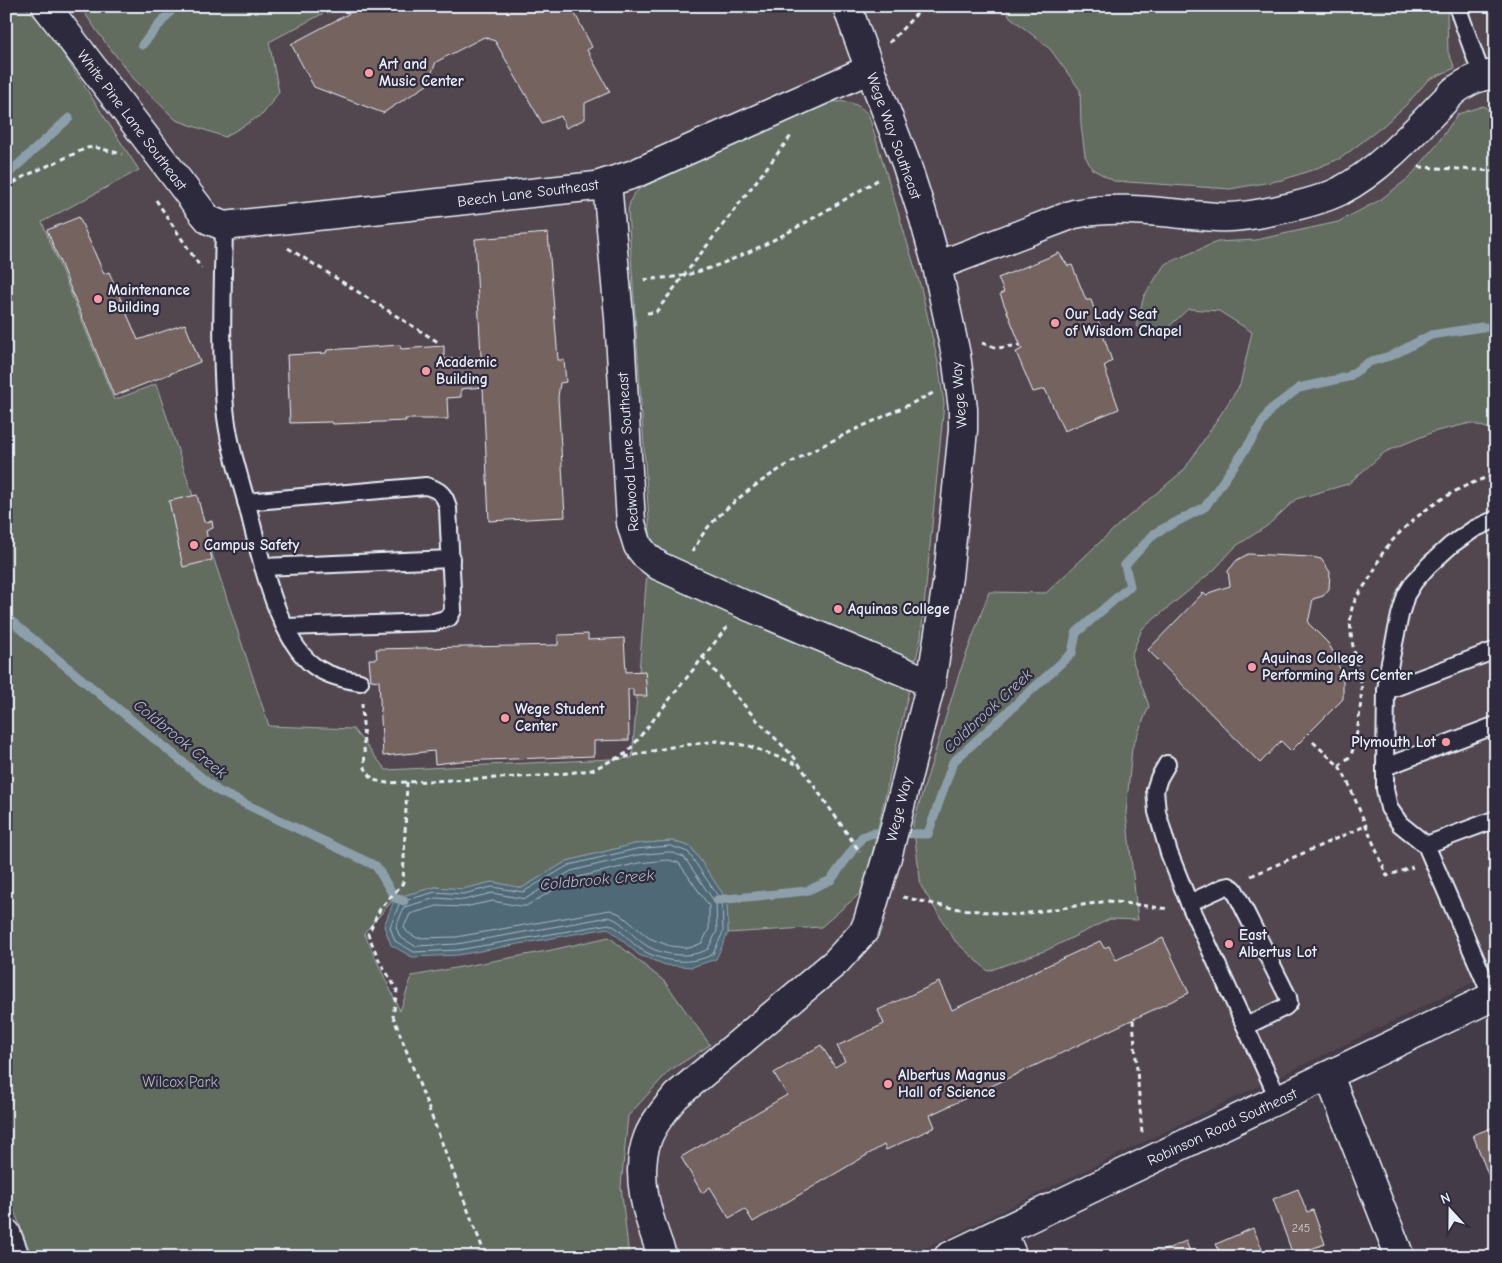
<svg xmlns="http://www.w3.org/2000/svg" width="1502" height="1263" font-family="'Comic Neue',sans-serif">
<style>
.built{fill:#524750}
.green{fill:#626d61;stroke:#a5afac}
.water{fill:#506977;stroke:#8d9fab}
.lines{fill:none;stroke-linecap:round;stroke-linejoin:round}
.shore{stroke:#abbbc4;stroke-width:1}
.stream{stroke:#8d9fab;stroke-width:9}
.building{fill:#746461;stroke:#e8f1f8}
.service-casing{stroke:#e8f1f8;stroke-width:20}
.minor-casing{stroke:#e8f1f8;stroke-width:31}
.secondary-casing{stroke:#e8f1f8;stroke-width:31}
.path{stroke:#e8f1f8;stroke-width:3;stroke-dasharray:5 4;stroke-linecap:butt}
.service{stroke:#2f2a3d;stroke-width:16}
.minor{stroke:#2f2a3d;stroke-width:28}
.secondary{stroke:#2f2a3d;stroke-width:28}
.poi-dot{fill:#ff9aa2;stroke:#2f2a3d;stroke-width:2}
.labels{text-anchor:middle;dominant-baseline:central;stroke-width:4.5;stroke-linejoin:round;paint-order:stroke}
.number-label{font-size:12px;fill:#cbced2}
.poi-label{font-size:15px;font-weight:bold;fill:#e8f1f8;stroke:#2f2a3d;text-anchor:start}
.street-label{font-size:15px;fill:#e8f1f8;stroke:#2f2a3d}
.park-label{font-size:15px;fill:#acb6b4;stroke:#2f2a3d}
.water-label{font-size:16px;font-style:italic;fill:#abbbc4;stroke:#2f2a3d}
</style>
<rect width="100%" height="100%" fill="#443b48"/>
<filter id="ink" filterUnits="userSpaceOnUse"><feTurbulence type="fractalNoise" baseFrequency=".02" numOctaves="2"/><feDisplacementMap in="SourceGraphic" scale="10" xChannelSelector="R" yChannelSelector="G"/><feConvolveMatrix kernelMatrix="1 2 1 2 8 2 1 2 1" color-interpolation-filters="sRGB"/></filter>
<g filter="url(#ink)">
<polygon class="built" points="6,6 1496,6 1496,971 907,1257 436,1257 33,237"/>
<g class="green">
<path d="M6,6H25L49,32L139,170L42,222L114,400L156,384L269,726L353,729L386,770L632,758L650,535L628,211C630,199 633,192 643,187L825,103C843,100 858,101 869,116L921,288L938,362L944,404L921,637L864,890L821,927L728,933L727,900L691,847L672,841L635,844L567,861L522,888L492,882L463,889L435,887L395,898L364,933L400,1011L412,976L547,951L609,937L665,982L710,1045L669,1071L628,1116L621,1186L629,1257H499L477,1251L482,1257H32L6,1190Z"/>
<polygon points="80,6 337,6 269,42 279,92 263,114 225,137 176,120 134,79 99,34"/>
<polygon points="1006,6 1450,6 1447,14 1448,52 1455,68 1428,80 1406,105 1383,126 1341,158 1312,170 1282,180 1230,189 1114,181 1092,169 1085,156 1081,125 1080,90 1050,49 1009,16"/>
<polygon points="1483,106 1496,114 1496,431 1471,423 1433,432 1385,452 1348,484 1296,499 1267,526 1236,546 1214,570 1142,629 1131,656 1149,706 1132,748 1126,813 1138,920 1110,919 1047,950 988,971 955,941 921,886 913,824 958,677 989,592 1046,593 1116,527 1184,470 1240,385 1252,332 1219,311 1188,309 1161,334 1136,326 1144,296 1165,264 1217,242 1256,240 1338,222 1380,200 1410,177 1435,147 1458,114"/>
</g>
<polygon class="water" points="672,841 691,847 727,900 728,933 716,959 692,967 666,965 639,955 608,928 458,955 412,957 391,945 384,926 395,898 435,887 463,889 492,882 522,888 567,861 635,844"/>
<g class="lines">
<g class="shore">
<path d="M671,846L688,852L722,902L723,932L713,954C692,966 662,962 642,950C630,943 622,929 609,924L458,950L414,952L395,941L390,927L400,902L435,892L463,894L492,887L523,892L569,865L636,849Z"/>
<path d="M670,852L684,857L716,904L717,931L708,949C691,959 661,956 644,944C632,936 623,921 609,917L457,944L415,946L400,937L396,927L404,907L436,898L464,900L492,893L525,899L571,871L637,855Z"/>
<polygon points="669,860 679,863 709,906 709,929 702,943 689,948 670,946 649,938 620,914 610,910 456,937 417,938 407,932 404,927 410,914 437,906 464,907 493,901 519,906 526,906 574,878 639,863"/>
</g>
<g class="stream">
<polyline points="142,45 175,6"/>
<polyline points="6,174 8,174 69,118"/>
<polyline points="6,617 218,791 376,866 395,898 404,901"/>
<polyline points="717,900 806,891 831,880 862,837 873,833 928,834 953,762 1072,653 1076,633 1130,586 1125,565 1155,533 1205,507 1249,444 1270,410 1299,388 1348,377 1369,362 1393,355 1431,335 1482,327 1496,328"/>
</g>
</g>
<g class="building">
<polygon points="363,6 571,6 592,47 587,50 610,92 585,103 585,119 566,128 561,116 542,123 495,41 484,37 436,62 427,85 383,113 314,87 291,44"/>
<polygon points="79,217 104,274 109,272 138,340 185,324 200,362 114,396 47,230"/>
<polygon points="548,233 558,360 564,360 566,382 560,383 558,397 565,517 489,521 483,387 461,389 461,397 447,398 448,419 405,419 406,421 333,424 332,422 290,423 287,355 326,353 327,350 400,345 401,349 444,346 444,359 481,357 475,239"/>
<polygon points="1059,253 1068,266 1072,265 1086,300 1091,300 1112,361 1104,366 1119,409 1064,431 1045,389 1033,392 1016,352 1022,349 1000,294 1004,292 998,278"/>
<polygon points="197,495 204,522 212,521 213,528 206,531 212,560 183,567 169,501"/>
<polygon points="1248,554 1312,557 1321,559 1330,572 1329,589 1323,596 1313,599 1308,623 1328,643 1335,655 1343,678 1343,699 1291,751 1281,741 1260,763 1148,650 1203,593 1207,596 1211,592 1230,586 1228,571 1237,560"/>
<polygon points="588,634 588,640 624,638 626,672 645,671 647,696 633,696 633,689 628,689 629,740 594,741 594,756 460,761 435,764 434,751 383,756 379,681 371,680 369,659 377,659 376,649 558,645 558,635"/>
<polygon points="1163,938 1189,993 930,1115 935,1127 886,1150 884,1145 753,1222 745,1209 729,1218 710,1187 702,1193 681,1157 787,1095 774,1073 821,1045 835,1067 845,1061 837,1046 884,1024 878,1010 939,982 952,1010 1100,941 1104,948 1109,946 1116,960"/>
<polygon points="1496,1126 1496,1195 1473,1135"/>
<polygon points="1298,1189 1307,1212 1313,1210 1325,1244 1293,1255 1273,1199"/>
<polygon points="1253,1228 1266,1257 1222,1257 1216,1244"/>
<polygon points="1186,1241 1192,1257 1148,1257"/>
</g>
<g class="lines">
<defs>
<g id="service">
<polyline points="1457,6 1482,76"/>
<path d="M224,226C223,287 220,348 225,408C228,441 238,472 247,504C258,548 277,640 314,666C328,676 344,679 360,682"/>
<path d="M246,502L426,486C440,490 445,495 448,508L453,610L449,618L434,622L285,627"/>
<polyline points="263,567 451,559"/>
<polyline points="1386,691 1496,650"/>
<polyline points="1167,764 1159,778 1155,790 1157,812 1169,853 1189,903 1279,1100"/>
<polyline points="1385,767 1496,725"/>
<polyline points="1426,845 1496,819"/>
<polyline points="1189,903 1224,887 1229,886 1234,889 1288,997 1289,1003 1285,1007 1246,1026"/>
<polyline points="1492,997 1426,845 1400,824 1389,808 1385,789 1385,767 1386,691 1389,667 1400,615 1406,595 1414,582 1429,565 1451,545 1474,529 1496,519"/>
</g>
<g id="minor">
<polyline points="46,6 203,213 209,220 224,226 596,186 634,174 870,69"/>
<polyline points="607,183 619,317 631,523 638,546 646,556 659,566 745,605 931,683"/>
<path d="M937,266L1074,214C1121,204 1169,214 1217,217C1239,218 1261,214 1282,209C1301,205 1322,200 1340,191C1385,167 1418,127 1454,91C1468,81 1478,76 1496,74"/>
<polyline points="1329,1076 1400,1257"/>
<polyline points="1002,1231 1013,1257"/>
<polyline points="6,1233 15,1257"/>
<path d="M663,1257C649,1221 633,1175 648,1137C654,1122 666,1108 676,1096L836,962L864,931L868,921L889,850L931,683L948,577L963,430V409L956,355L937,266L924,219L906,163L863,51L847,6"/>
</g>
<polyline id="secondary" points="948,1257 1496,995"/>
</defs>
<use href="#service" class="service-casing"/>
<use href="#minor" class="minor-casing"/>
<use href="#secondary" class="secondary-casing"/>
<g class="path">
<polyline points="889,43 924,6"/>
<polyline points="1419,167 1496,171"/>
<polyline points="6,188 23,177 87,148 94,147 122,154"/>
<polyline points="156,200 201,268"/>
<polyline points="288,248 438,342"/>
<path d="M644,280C657,278 672,278 686,275C753,258 821,213 881,178"/>
<polyline points="647,313 656,312 791,136"/>
<polyline points="982,343 998,348 1020,345"/>
<path d="M692,552C698,543 703,532 711,524C770,461 857,431 933,393"/>
<polyline points="702,656 756,719 794,757 860,852"/>
<polyline points="362,703 365,768 373,780 387,783 407,782 542,776 592,770 627,753 727,627"/>
<polyline points="1313,742 1339,766 1347,780 1387,876 1413,867"/>
<polyline points="616,759 671,747 717,741 749,746 799,765"/>
<path d="M1339,766C1342,763 1347,760 1350,756C1357,746 1363,694 1361,682C1357,659 1348,637 1351,614C1352,599 1365,587 1372,574C1376,568 1378,560 1382,554C1406,519 1455,485 1496,475"/>
<polyline points="407,782 403,883 380,909 368,934 379,960 397,990 393,1016 486,1257"/>
<polyline points="1251,876 1365,826"/>
<polyline points="903,897 952,908 1015,915 1109,901 1169,909"/>
<polyline points="1133,1020 1142,1133"/>
</g>
<use href="#service" class="service"/>
<use href="#minor" class="minor"/>
<use href="#secondary" class="secondary"/>
</g>
</g>
<g class="poi-dot">
<circle cx="369" cy="73" r="5"/>
<circle cx="98" cy="299" r="5"/>
<circle cx="1055" cy="323" r="5"/>
<circle cx="426" cy="371" r="5"/>
<circle cx="194" cy="545" r="5"/>
<circle cx="838" cy="609" r="5"/>
<circle cx="1252" cy="667" r="5"/>
<circle cx="505" cy="718" r="5"/>
<circle cx="1446" cy="742" r="5"/>
<circle cx="1229" cy="944" r="5"/>
<circle cx="888" cy="1084" r="5"/>
</g>
<g class="labels">
<g class="number-label">
<text x="1301" y="1228">245</text>
</g>
<g class="poi-label">
<text x="379" y="64">Art and<tspan x="379" dy="17">Music Center</tspan></text>
<text x="108" y="290">Maintenance<tspan x="108" dy="17">Building</tspan></text>
<text x="1065" y="314">Our Lady Seat<tspan x="1065" dy="17">of Wisdom Chapel</tspan></text>
<text x="436" y="362">Academic<tspan x="436" dy="17">Building</tspan></text>
<text x="204" y="545">Campus Safety</text>
<text x="848" y="609">Aquinas College</text>
<text x="1262" y="658">Aquinas College<tspan x="1262" dy="17">Performing Arts Center</tspan></text>
<text x="515" y="709">Wege Student<tspan x="515" dy="17">Center</tspan></text>
<text x="1436" y="742" text-anchor="end">Plymouth Lot</text>
<text x="1239" y="935">East<tspan x="1239" dy="17">Albertus Lot</tspan></text>
<text x="898" y="1075">Albertus Magnus<tspan x="898" dy="17">Hall of Science</tspan></text>
</g>
<g class="street-label">
<text transform="translate(132 120) rotate(53)">White Pine Lane Southeast</text>
<text transform="translate(894 136) rotate(70)">Wege Way Southeast</text>
<text transform="translate(528 193) rotate(-7)">Beech Lane Southeast</text>
<text transform="translate(959 395) rotate(-95)">Wege Way</text>
<text transform="translate(628 452) rotate(-94)">Redwood Lane Southeast</text>
<text transform="translate(899 809) rotate(-76)">Wege Way</text>
<text transform="translate(1222 1127) rotate(-25)">Robinson Road Southeast</text>
</g>
<g class="park-label">
<text x="180" y="1082">Wilcox Park</text>
</g>
<g class="water-label">
<text transform="translate(988 711) rotate(-43)">Coldbrook Creek</text>
<text transform="translate(180 739) rotate(39)">Coldbrook Creek</text>
<text transform="translate(597 880) rotate(-5)">Coldbrook Creek</text>
</g>
</g>
<rect width="1502" height="1263" fill="none" stroke="#2f2a3d" stroke-width="25"/>
<rect x="12" y="12" width="1477" height="1238" fill="none" stroke="#e8f1f8" stroke-width="2" filter="url(#ink)"/>
<g transform="translate(1450 1210) rotate(339)" stroke="#2f2a3d" stroke-width="4" paint-order="stroke">
<path d="M0-4L9 19L0 12L-9 19Z" fill="#e8f1f8"/>
<text y="-8" font-size="14" font-weight="bold" text-anchor="middle" fill="#e8f1f8">N</text>
</g>
</svg>
